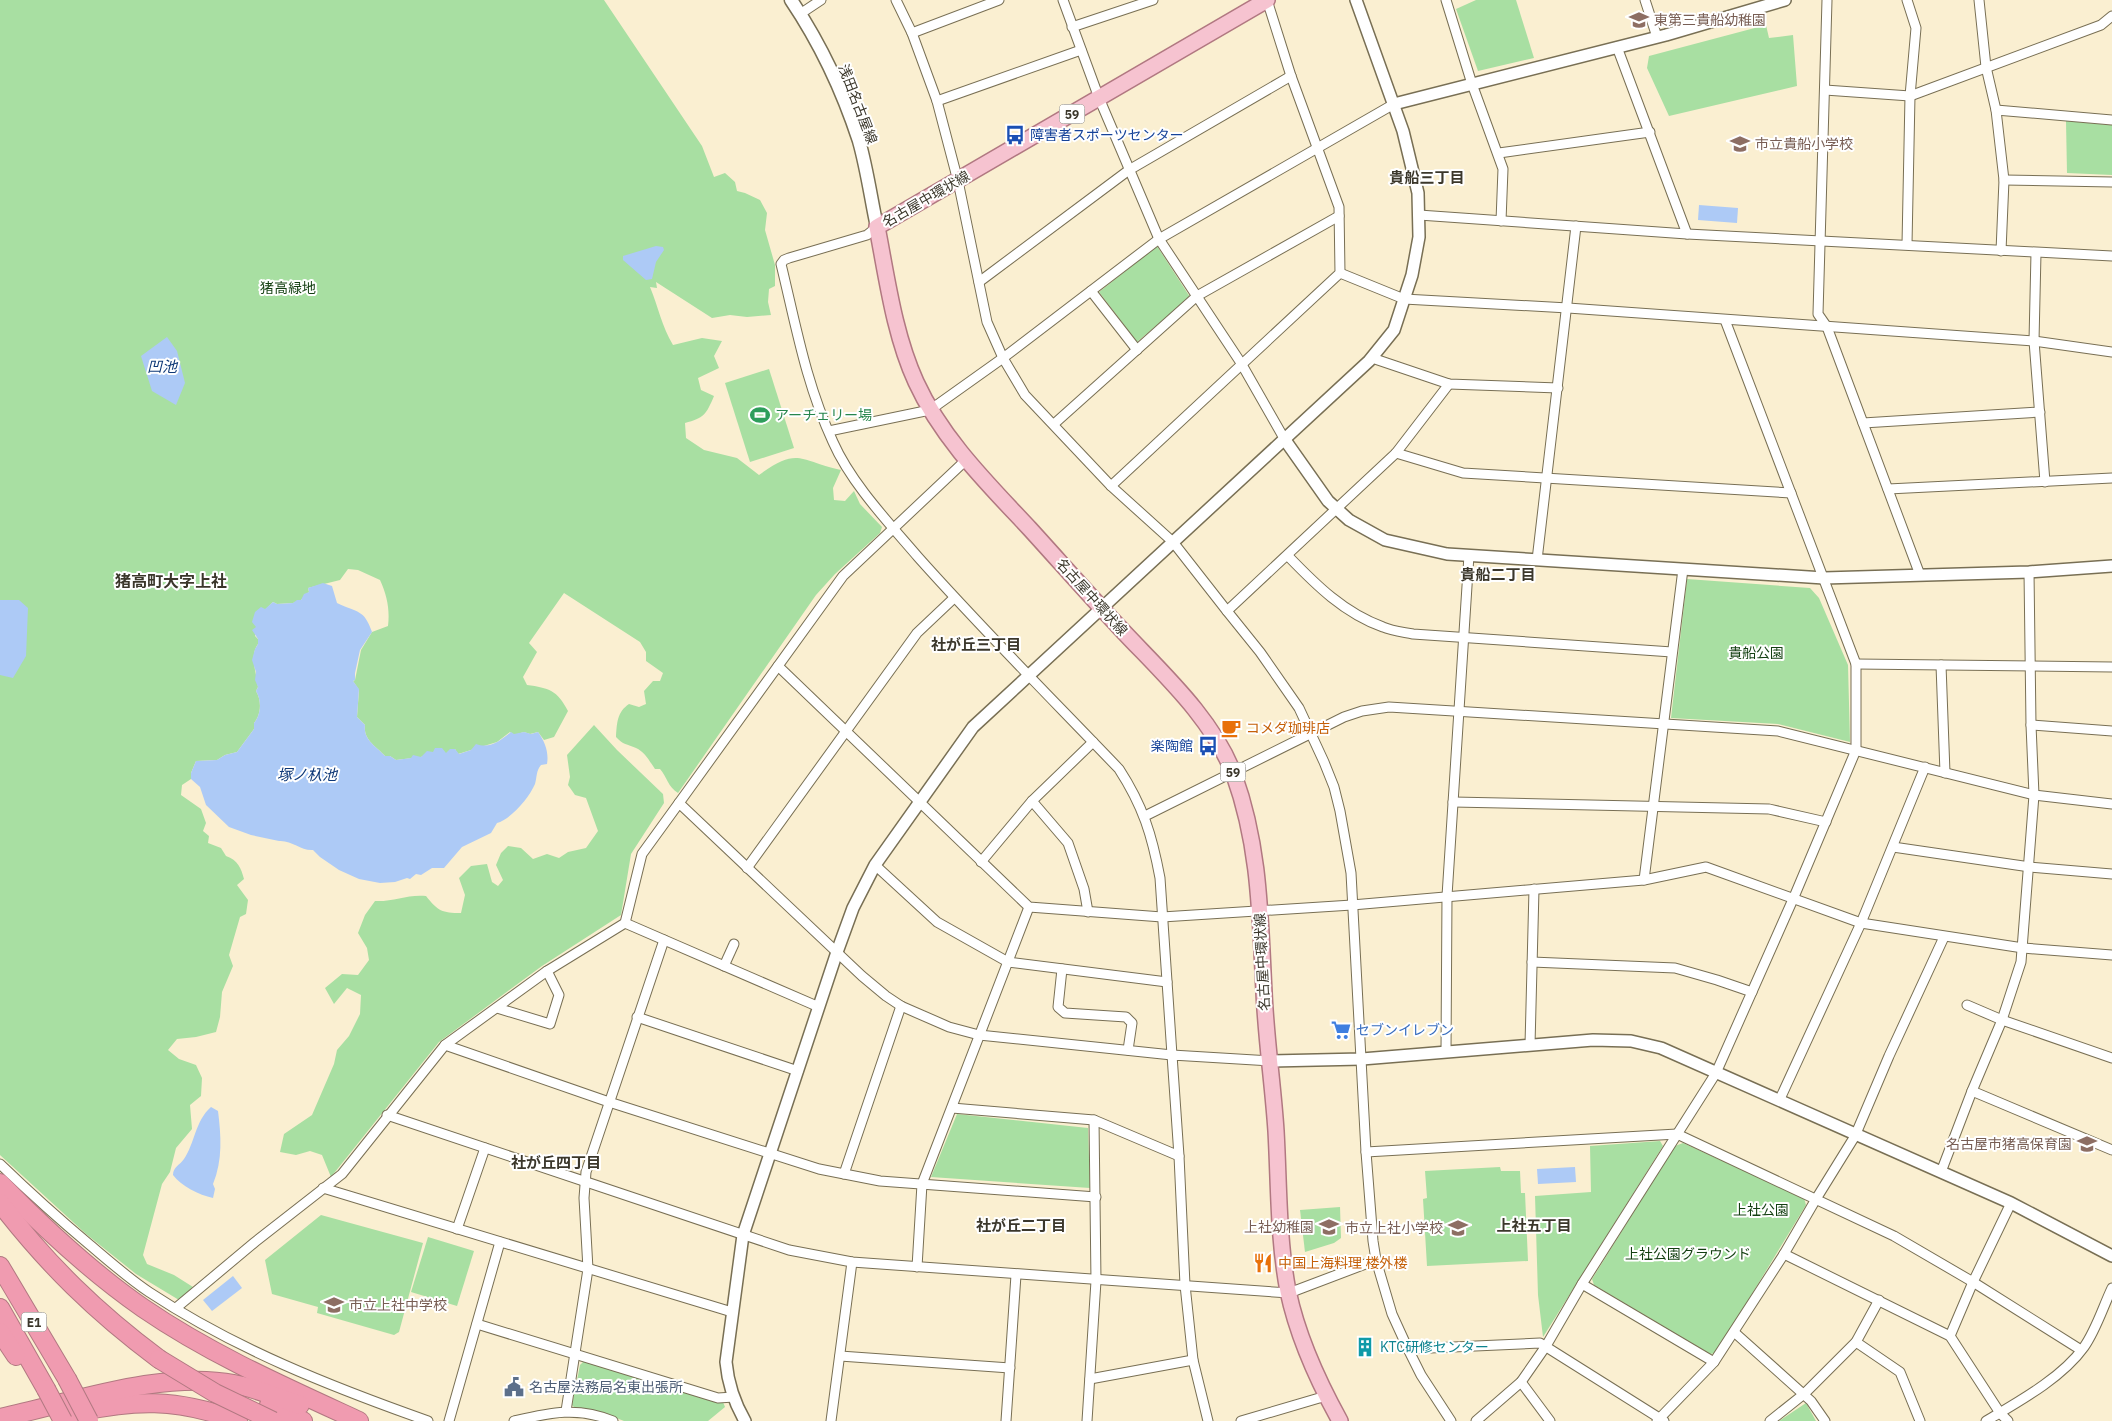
<svg xmlns="http://www.w3.org/2000/svg" width="2112" height="1421" font-family="'IBM Plex Sans','Noto Sans JP',sans-serif">
<style>
.green{fill:#a8dfa2}
.water{fill:#adcaf6}
.lines{fill:none;stroke-linecap:round;stroke-linejoin:round}
.minor-casing{stroke:#786f54;stroke-width:11}
.tertiary-casing{stroke:#786f54;stroke-width:14}
.secondary-casing{stroke:#786f54;stroke-width:15}
.primary-casing{stroke:#b17881;stroke-width:18}
.motorway-casing{stroke:#b17881;stroke-width:20}
.minor{stroke:#fff;stroke-width:9}
.tertiary{stroke:#fff;stroke-width:11}
.secondary{stroke:#fff;stroke-width:12}
.primary{stroke:#f6c3d0;stroke-width:15}
.motorway{stroke:#f09bb0;stroke-width:18}
.motorway-bridge-casing{stroke:#b17881;stroke-width:20;stroke-linecap:butt}
.motorway-bridge{stroke:#f09bb0;stroke-width:18}
.labels{text-anchor:middle;dominant-baseline:central;stroke-width:4;stroke-linejoin:round;paint-order:stroke}
.shield{fill:#fff;stroke:#76736b;stroke-width:1}
.shield-label{font-size:12px;font-weight:bold;fill:#3b372b}
.education-label{font-size:14px;fill:#785e54;stroke:#fff;text-anchor:start}
.street-label{font-size:14px;fill:#3b372b;stroke:#fff}
.transit-label{font-size:14px;fill:#164399;stroke:#fff;text-anchor:start}
.park-label{font-size:14px;fill:#133f11;stroke:#fff}
.leisure-label{font-size:14px;fill:#27864d;stroke:#fff;text-anchor:start}
.food-label{font-size:14px;fill:#c56008;stroke:#fff;text-anchor:start}
.shop-label{font-size:14px;fill:#366cbe;stroke:#fff;text-anchor:start}
.culture-label{font-size:14px;fill:#0d838f;stroke:#fff;text-anchor:start}
.service-label{font-size:14px;fill:#4e5e75;stroke:#fff;text-anchor:start}
.neighbourhood-label{font-size:15px;font-weight:bold;fill:#3b372b;stroke:#fff}
.water-label{font-size:15px;font-style:italic;fill:#0e3877;stroke:#fff}
.quarter-label{font-size:16px;font-weight:bold;fill:#3b372b;stroke:#fff}
</style>
<rect width="100%" height="100%" fill="#faefd1"/>
<g class="green">
<path d="M0,0H604L702,146L714,177L725,173L735,182L737,191L745,193L760,200L767,213L765,230L775,265V286L769,289L768,302L771,315L747,317L730,315L712,318L656,282L657,288L650,287C658,306 662,327 673,345L702,338L722,341L714,356L719,368L698,378L701,390L714,396C706,415 704,418 685,423L686,438L704,450L737,458L759,475C799,446 799,461 841,470L833,488L834,500L845,501L854,491L860,504L882,527L880,533L835,574L816,595L678,793C668,787 667,777 660,769H655C650,762 645,752 636,748C627,744 623,745 616,737C617,723 617,712 629,704L639,707L646,704L644,691L653,681H660L663,673L646,661V652L640,642L564,593L529,643L537,652L523,677L527,685C549,688 557,690 568,711L554,737L544,740L538,732L530,734L524,732L514,735L510,732L497,742L458,754L455,749L446,754L433,752L421,757L396,760L390,756H385C376,746 363,740 365,725L357,717L359,690L353,681L355,680L361,650L372,632L388,626C390,610 387,595 380,580L358,570L348,569L340,580L308,588L309,592L301,600L293,603L277,604L273,602C263,611 256,623 255,636L258,639V644C249,656 257,674 258,687L256,691C262,701 261,715 254,723V729L237,752L225,755L217,760L196,761L191,773V779L182,785L181,795L201,809L206,823L203,831L209,836L208,843L221,848L226,856C238,860 241,868 244,879L237,885L248,900L246,914L240,917L229,955L233,966L222,992L220,1017L216,1032L196,1037L177,1039L168,1050L179,1059L196,1065L202,1078L201,1096L190,1105L192,1129L176,1148L170,1172L162,1184L143,1255L147,1264L174,1275L193,1287L179,1300L136,1274L86,1234L0,1155Z"/>
<polygon points="1476,0 1516,0 1534,58 1478,71 1456,9"/>
<polygon points="1766,25 1769,38 1793,35 1797,86 1669,116 1647,68 1649,56"/>
<polygon points="2066,121 2112,125 2112,175 2067,173"/>
<polygon points="1157,246 1190,297 1137,342 1099,292"/>
<polygon points="769,369 794,448 750,462 725,383"/>
<polygon points="1687,579 1810,588 1819,598 1848,665 1850,742 1778,724 1671,718"/>
<path d="M594,725L617,750L663,794L664,803L631,854L621,915L542,966L439,1042L331,1177L322,1155L310,1151L296,1155L280,1152L284,1134L312,1115L334,1064L337,1050L349,1036L360,1014L361,995L347,988L334,1004L325,988L342,974L358,975L369,960L367,948L358,933L365,915L375,901C393,902 408,894 426,896C438,911 442,913 461,913L465,895L459,878L471,866L487,864L492,882L498,886L503,880L496,865L501,853L508,846L521,848L533,859L547,854L559,858L568,852L586,848L598,831L586,798L575,795L568,785L570,777L567,755Z"/>
<polygon points="957,1114 1088,1128 1090,1188 931,1177"/>
<polygon points="1660,1141 1663,1146 1543,1337 1538,1295 1535,1196 1591,1192 1590,1146"/>
<polygon points="1683,1143 1804,1198 1806,1205 1716,1353 1710,1354 1594,1285 1592,1279 1675,1146"/>
<polygon points="1500,1167 1501,1171 1520,1171 1521,1193 1525,1193 1528,1261 1427,1266 1423,1199 1427,1198 1425,1171"/>
<polygon points="1340,1207 1341,1238 1334,1243 1305,1252 1300,1210"/>
<polygon points="321,1215 423,1243 399,1332 394,1335 317,1313 318,1307 272,1294 265,1260"/>
<polygon points="428,1237 474,1251 457,1306 411,1292"/>
<polygon points="584,1361 723,1402 725,1407 708,1421 624,1421 601,1412 576,1409 572,1405 580,1365"/>
<polygon points="1806,1403 1816,1421 1779,1421"/>
</g>
<g class="water">
<polygon points="1699,205 1738,208 1737,223 1698,220"/>
<polygon points="656,246 663,247 664,250 656,262 652,279 646,280 623,260 623,256"/>
<polygon points="167,337 177,351 185,383 176,405 152,391 141,356"/>
<path d="M323,583L332,586L337,603C358,613 364,609 372,632L360,650L355,673V680L353,681L359,689L357,717L365,725C363,740 376,746 385,756H390L396,760L411,758L413,755L421,757L427,751L433,752L435,748H442L446,753L450,749H455L459,754L471,750L476,744C490,749 500,741 511,732L514,734L524,732L531,734L538,732C545,742 549,752 547,764L541,765C536,771 537,777 535,784C529,798 511,819 497,823L491,833L462,847L444,868H432L421,875L416,874L410,879L407,878L395,882L380,883L359,879L339,870L320,857L313,850C301,851 292,840 279,841L251,835L229,827L206,805L200,787L191,779V773L196,761L217,760L225,755L237,752L254,729V723C261,715 262,701 256,691L258,687L255,680L256,672L252,660L255,649L258,644V639L252,630L256,627L252,622L255,612L261,607L265,609L273,602L277,604L293,603L297,600H301L304,594L309,592L308,588Z"/>
<polygon points="0,600 19,600 28,608 26,656 13,678 0,675"/>
<path d="M211,1107L218,1111C221,1135 223,1160 213,1184L215,1189L213,1198C199,1195 181,1186 173,1175C173,1167 180,1165 184,1159C195,1143 195,1121 211,1107Z"/>
<polygon points="1575,1167 1576,1182 1538,1184 1537,1169"/>
<polygon points="233,1276 242,1288 212,1311 203,1300"/>
</g>
<g class="lines">
<defs>
<g id="minor">
<polyline points="896,0 912,33 937,101 958,181 987,322 1003,358 1025,395 1111,486 1173,542 1227,611 1260,652 1299,708 1324,762 1334,787 1340,811 1351,873 1366,1152 1373,1241 1376,1260 1392,1314 1408,1349 1421,1375 1451,1421"/>
<polyline points="1063,0 1099,98 1159,239 1241,363 1285,440"/>
<polyline points="1446,0 1472,84 1503,169 1501,221"/>
<polyline points="1645,0 1657,37"/>
<polyline points="1827,0 1818,314 1827,327 1920,575"/>
<polyline points="1979,0 1986,67 1996,110 2004,180 2001,251"/>
<polyline points="800,14 821,0"/>
<polyline points="1072,27 1153,0"/>
<polyline points="912,33 999,0"/>
<polyline points="1617,47 1687,234"/>
<polyline points="1825,90 1910,96 2101,25 2112,16"/>
<polyline points="937,101 1081,50"/>
<polyline points="1996,110 2112,120"/>
<polyline points="1499,153 1650,132"/>
<polyline points="2004,180 2112,182"/>
<polyline points="1419,215 1687,234 2112,256"/>
<polyline points="1907,244 1910,96 1916,28 1907,0"/>
<polyline points="2036,253 2034,341 2045,482"/>
<polyline points="1340,273 1404,299 1568,308 2034,341 2112,352"/>
<polyline points="979,282 1129,170 1291,76"/>
<polyline points="1091,291 1137,350"/>
<polyline points="1372,358 1449,384 1558,388"/>
<polyline points="1863,423 2040,412"/>
<polyline points="1054,424 1197,296 1339,216"/>
<polyline points="829,431 930,410 1003,358 1159,239 1394,104"/>
<polyline points="1396,453 1463,473 1791,493"/>
<polyline points="1111,486 1340,273 1339,207 1291,76 1267,0"/>
<polyline points="1888,489 2112,478"/>
<path d="M1288,556C1316,585 1344,613 1383,627C1392,631 1403,632 1413,634L1672,652"/>
<polyline points="1537,560 1576,226"/>
<polyline points="1227,611 1396,453 1449,384"/>
<polyline points="1856,664 2112,667"/>
<polyline points="1941,665 1945,773"/>
<polyline points="778,666 1029,907 1162,917 1352,905 1644,880 1706,867 1861,923 2023,948 2112,955"/>
<polyline points="2031,725 2112,731"/>
<polyline points="1032,801 1068,843 1084,889 1088,912"/>
<polyline points="1453,802 1769,809 1826,822"/>
<polyline points="679,803 843,576 966,460"/>
<polyline points="1145,816 1344,717 1362,711 1389,707 1778,731 2034,795 2112,804"/>
<polyline points="1893,847 2030,867 2112,874"/>
<polyline points="981,862 1032,801 1093,742"/>
<polyline points="875,865 937,922 1008,962 1167,982"/>
<polyline points="747,868 917,633 954,598"/>
<polyline points="1644,880 1683,569"/>
<polyline points="625,923 819,1007"/>
<polyline points="1532,962 1675,968 1717,980 1752,992"/>
<polyline points="724,966 734,944"/>
<polyline points="1062,969 1058,1007 1065,1013 1126,1017 1132,1023 1128,1050"/>
<polyline points="1967,1005 2002,1020 2112,1058"/>
<polyline points="497,1008 550,1024 559,995 547,971"/>
<polyline points="637,1017 798,1071"/>
<polyline points="445,1045 609,1102 819,1169 880,1181 1096,1197"/>
<polyline points="1530,1045 1534,889"/>
<polyline points="1446,1052 1447,896 1469,555"/>
<polyline points="1972,1091 2112,1150"/>
<polyline points="1779,1101 1861,923 1925,767"/>
<polyline points="952,1108 1094,1120"/>
<polyline points="387,1115 789,1250 852,1262 1289,1293 1376,1260"/>
<polyline points="1366,1152 1677,1134 1894,1236 1973,1282 2081,1350"/>
<polyline points="1179,1156 1185,1285 1193,1360 1208,1421"/>
<path d="M0,1164C29,1192 59,1219 90,1245C109,1261 128,1278 149,1292C235,1349 332,1387 428,1421"/>
<polyline points="1941,1172 1972,1091 2002,1020 2021,962 2034,795 2031,725 2029,572"/>
<polyline points="844,1174 901,1006"/>
<polyline points="323,1188 732,1312"/>
<polyline points="457,1229 485,1148"/>
<polyline points="1784,1254 1950,1336 2000,1413 2008,1421"/>
<polyline points="917,1267 922,1184 1029,907"/>
<polyline points="1582,1284 1714,1362"/>
<path d="M176,1308L255,1242L342,1174L445,1045L547,971L625,923L642,854L679,803L862,976L886,996L901,1006L949,1027L979,1035L1172,1055L1160,878C1152,835 1143,806 1119,769C1052,699 983,630 918,557C889,523 851,483 833,442C806,384 796,326 781,264L784,260L789,258L867,235L877,227"/>
<polyline points="477,1324 718,1398 734,1397"/>
<polyline points="1734,1332 1811,1401 1825,1421"/>
<polyline points="1950,1336 1973,1282 2011,1203"/>
<polyline points="1856,1342 1900,1372 1920,1421"/>
<polyline points="1408,1349 1540,1343 1664,1421"/>
<polyline points="840,1356 1010,1368"/>
<polyline points="1090,1379 1193,1360"/>
<polyline points="1521,1382 1550,1421"/>
<polyline points="566,1411 588,1269 584,1198 586,1172 664,940"/>
<polyline points="449,1421 500,1242"/>
<path d="M514,1421C549,1413 577,1406 613,1421"/>
<polyline points="831,1421 852,1262"/>
<polyline points="1006,1421 1016,1275"/>
<polyline points="1087,1421 1096,1281 1094,1120 1179,1156 1172,1055 1271,1061"/>
<polyline points="1241,1421 1326,1396"/>
<polyline points="1476,1421 1521,1382 1546,1346 1582,1284 1716,1073 1794,897 1856,750 1856,664 1725,320"/>
<polyline points="1657,1421 1714,1362 1784,1254 1816,1199 1855,1136 1889,1056 1944,937"/>
<polyline points="1770,1421 1804,1394 1856,1342 1879,1300"/>
<path d="M1986,1421C2018,1402 2062,1378 2084,1347C2096,1330 2103,1307 2112,1288"/>
</g>
<g id="tertiary">
<polyline points="1394,104 1666,35 1785,0"/>
<polyline points="1285,440 1328,501 1349,520 1385,540 1447,554 1824,578 2029,572 2112,566"/>
<polyline points="1271,1061 1362,1059 1593,1040 1631,1041 1661,1048 2011,1203 2112,1256"/>
<path d="M745,1421C734,1402 728,1384 726,1362L743,1235L837,952L853,908L875,865L973,727L1369,361L1394,330L1412,275L1419,237L1418,193L1403,131L1356,0"/>
</g>
<path id="secondary" d="M791,0C820,43 843,92 859,141C867,169 871,199 877,227"/>
<path id="primary" d="M1267,0L877,227C887,278 894,334 916,382C942,439 988,484 1030,529C1060,562 1089,595 1120,628C1160,671 1213,718 1234,775C1260,847 1260,916 1264,992C1266,1039 1273,1085 1276,1131C1279,1184 1278,1239 1288,1291C1297,1334 1319,1383 1340,1421"/>
<g id="motorway">
<path d="M0,1183C44,1228 91,1272 143,1308C210,1354 285,1387 359,1421"/>
<path d="M0,1203C48,1265 96,1312 159,1359"/>
<polyline points="0,1266 67,1379"/>
<polyline points="0,1308 46,1389"/>
<polyline points="0,1332 16,1356"/>
<polyline points="269,1405 303,1421"/>
<path d="M70,1414C133,1399 177,1398 238,1421"/>
<path d="M0,1418C71,1403 162,1370 234,1384C256,1388 278,1398 300,1405"/>
</g>
</defs>
<use href="#minor" class="minor-casing"/>
<use href="#tertiary" class="tertiary-casing"/>
<use href="#secondary" class="secondary-casing"/>
<use href="#primary" class="primary-casing"/>
<use href="#motorway" class="motorway-casing"/>
<use href="#minor" class="minor"/>
<use href="#tertiary" class="tertiary"/>
<use href="#secondary" class="secondary"/>
<use href="#primary" class="primary"/>
<use href="#motorway" class="motorway"/>
<defs>
<g id="motorway-bridge">
<polyline points="159,1359 215,1393 273,1421"/>
<polyline points="67,1379 89,1421"/>
<polyline points="46,1389 63,1421"/>
</g>
</defs>
<use href="#motorway-bridge" class="motorway-bridge-casing"/>
<use href="#motorway-bridge" class="motorway-bridge"/>
</g>
<defs>
<symbol id="school-bare" viewBox="-9 -9 18 18"><path d="M0-5L7-2L0 1L-7-2ZM-4 1L0 2.5L4 1V4Q0 6-4 4Z" fill="#8d6e63" stroke="#fff" stroke-width="2.5" paint-order="stroke"/></symbol>
<symbol id="bus-bare" viewBox="-9 -9 18 18"><path d="M-5-6H5V4H4V6H2V4H-2V6H-4V4H-5ZM-3.5-4V0h7V-4ZM-3.5 1.2v1.5H-2V1.2ZM2 1.2v1.5H3.5V1.2Z" fill="#1a4fb4" stroke="#fff" stroke-width="2.5" paint-order="stroke"/></symbol>
<symbol id="stadium-bare" viewBox="-9 -9 18 18"><path d="M0-5a6.5 5 0 1 0 0 10a6.5 5 0 1 0 0-10ZM-3.5-1.8h7v3.6h-7Z" fill="#2e9e5b" stroke="#fff" stroke-width="2.5" paint-order="stroke"/></symbol>
<symbol id="cafe-bare" viewBox="-9 -9 18 18"><path d="M-5.5-4.5H6V0H3Q3 3.5 0 3.5H-2.5Q-5.5 3.5-5.5 0ZM3-3.2v2h1.7v-2ZM-6 4.5H4V6H-6Z" fill="#e8710a" stroke="#fff" stroke-width="2.5" paint-order="stroke"/></symbol>
<symbol id="supermarket-bare" viewBox="-9 -9 18 18"><path d="M-6-5.5h2.5l.6 2H6L4.5 2H-2.5L-4.4-4H-6ZM-1.5 3.2a1.3 1.3 0 1 0 .1 0ZM3 3.2a1.3 1.3 0 1 0 .1 0Z" fill="#3f7fe0" stroke="#fff" stroke-width="2.5" paint-order="stroke"/></symbol>
<symbol id="restaurant-bare" viewBox="-9 -9 18 18"><path d="M-5-6h1v4h1v-4h1v4h1v-4h1v5L-1.5 .5V6h-2V.5L-5-1ZM5-6V6H3V1.5H1.5Q1.5-4 5-6Z" fill="#e8710a" stroke="#fff" stroke-width="2.5" paint-order="stroke"/></symbol>
<symbol id="building-bare" viewBox="-9 -9 18 18"><path d="M-4-6H4V6H1V3H-1V6H-4ZM-2.5-4.3h1.7v1.8h-1.7ZM.8-4.3h1.7v1.8H.8ZM-2.5-1h1.7V.8h-1.7ZM.8-1h1.7V.8H.8Z" fill="#0f9aa8" stroke="#fff" stroke-width="2.5" paint-order="stroke"/></symbol>
<symbol id="civic-bare" viewBox="-9 -9 18 18"><path d="M-.6-6.5H3V-4.5H.6V-3L4-1V1h2V6H-6V1h2V-1L-.6-3ZM-1.2 2.5V6h2.4V2.5Z" fill="#5c6f8a" stroke="#fff" stroke-width="2.5" paint-order="stroke"/></symbol>
</defs>
<g fill-rule="evenodd">
<use href="#school-bare" x="1625" y="6" width="28" height="28"/>
<use href="#bus-bare" x="1001" y="121" width="28" height="28"/>
<use href="#school-bare" x="1726" y="130" width="28" height="28"/>
<use href="#stadium-bare" x="746" y="401" width="28" height="28"/>
<use href="#cafe-bare" x="1217" y="714" width="28" height="28"/>
<use href="#bus-bare" x="1194" y="732" width="28" height="28"/>
<use href="#supermarket-bare" x="1327" y="1016" width="28" height="28"/>
<use href="#school-bare" x="2073" y="1130" width="28" height="28"/>
<use href="#school-bare" x="1315" y="1213" width="28" height="28"/>
<use href="#school-bare" x="1444" y="1214" width="28" height="28"/>
<use href="#restaurant-bare" x="1249" y="1249" width="28" height="28"/>
<use href="#school-bare" x="320" y="1291" width="28" height="28"/>
<use href="#building-bare" x="1351" y="1333" width="28" height="28"/>
<use href="#civic-bare" x="500" y="1373" width="28" height="28"/>
</g>
<g class="labels">
<g class="shield">
<rect x="1059.5" y="104.5" width="25" height="19" rx="4"/>
<rect x="1220.5" y="762.5" width="25" height="19" rx="4"/>
<rect x="21.5" y="1312.5" width="25" height="19" rx="4"/>
</g>
<g class="shield-label">
<text x="1072" y="114">59</text>
<text x="1233" y="772">59</text>
<text x="34" y="1322">E1</text>
</g>
<g class="education-label">
<text x="1654" y="20">東第三貴船幼稚園</text>
<text x="1755" y="144">市立貴船小学校</text>
<text x="2072" y="1144" text-anchor="end">名古屋市猪高保育園</text>
<text x="1314" y="1227" text-anchor="end">上社幼稚園</text>
<text x="1443" y="1228" text-anchor="end">市立上社小学校</text>
<text x="349" y="1305">市立上社中学校</text>
</g>
<g class="street-label">
<text transform="translate(858 104) rotate(69)">浅田名古屋線</text>
<text transform="translate(926 199) rotate(-30)">名古屋中環状線</text>
<text transform="translate(1092 597) rotate(48)">名古屋中環状線</text>
<text transform="translate(1262 962) rotate(-93)">名古屋中環状線</text>
</g>
<g class="transit-label">
<text x="1030" y="135">障害者スポーツセンター</text>
<text x="1193" y="746" text-anchor="end">楽陶館</text>
</g>
<g class="park-label">
<text x="288" y="288">猪高緑地</text>
<text x="1756" y="653">貴船公園</text>
<text x="1761" y="1210">上社公園</text>
<text x="1688" y="1254">上社公園グラウンド</text>
</g>
<g class="leisure-label">
<text x="775" y="415">アーチェリー場</text>
</g>
<g class="food-label">
<text x="1246" y="728">コメダ珈琲店</text>
<text x="1278" y="1263">中国上海料理 楼外楼</text>
</g>
<g class="shop-label">
<text x="1356" y="1030">セブンイレブン</text>
</g>
<g class="culture-label">
<text x="1380" y="1347">KTC研修センター</text>
</g>
<g class="service-label">
<text x="529" y="1387">名古屋法務局名東出張所</text>
</g>
<g class="neighbourhood-label">
<text x="1427" y="177">貴船三丁目</text>
<text x="1498" y="574">貴船二丁目</text>
<text x="976" y="644">社が丘三丁目</text>
<text x="556" y="1162">社が丘四丁目</text>
<text x="1021" y="1225">社が丘二丁目</text>
<text x="1534" y="1225">上社五丁目</text>
</g>
<g class="water-label">
<text x="162" y="366">凹池</text>
<text x="307" y="774">塚ノ杁池</text>
</g>
<g class="quarter-label">
<text x="171" y="581">猪高町大字上社</text>
</g>
</g>
</svg>
